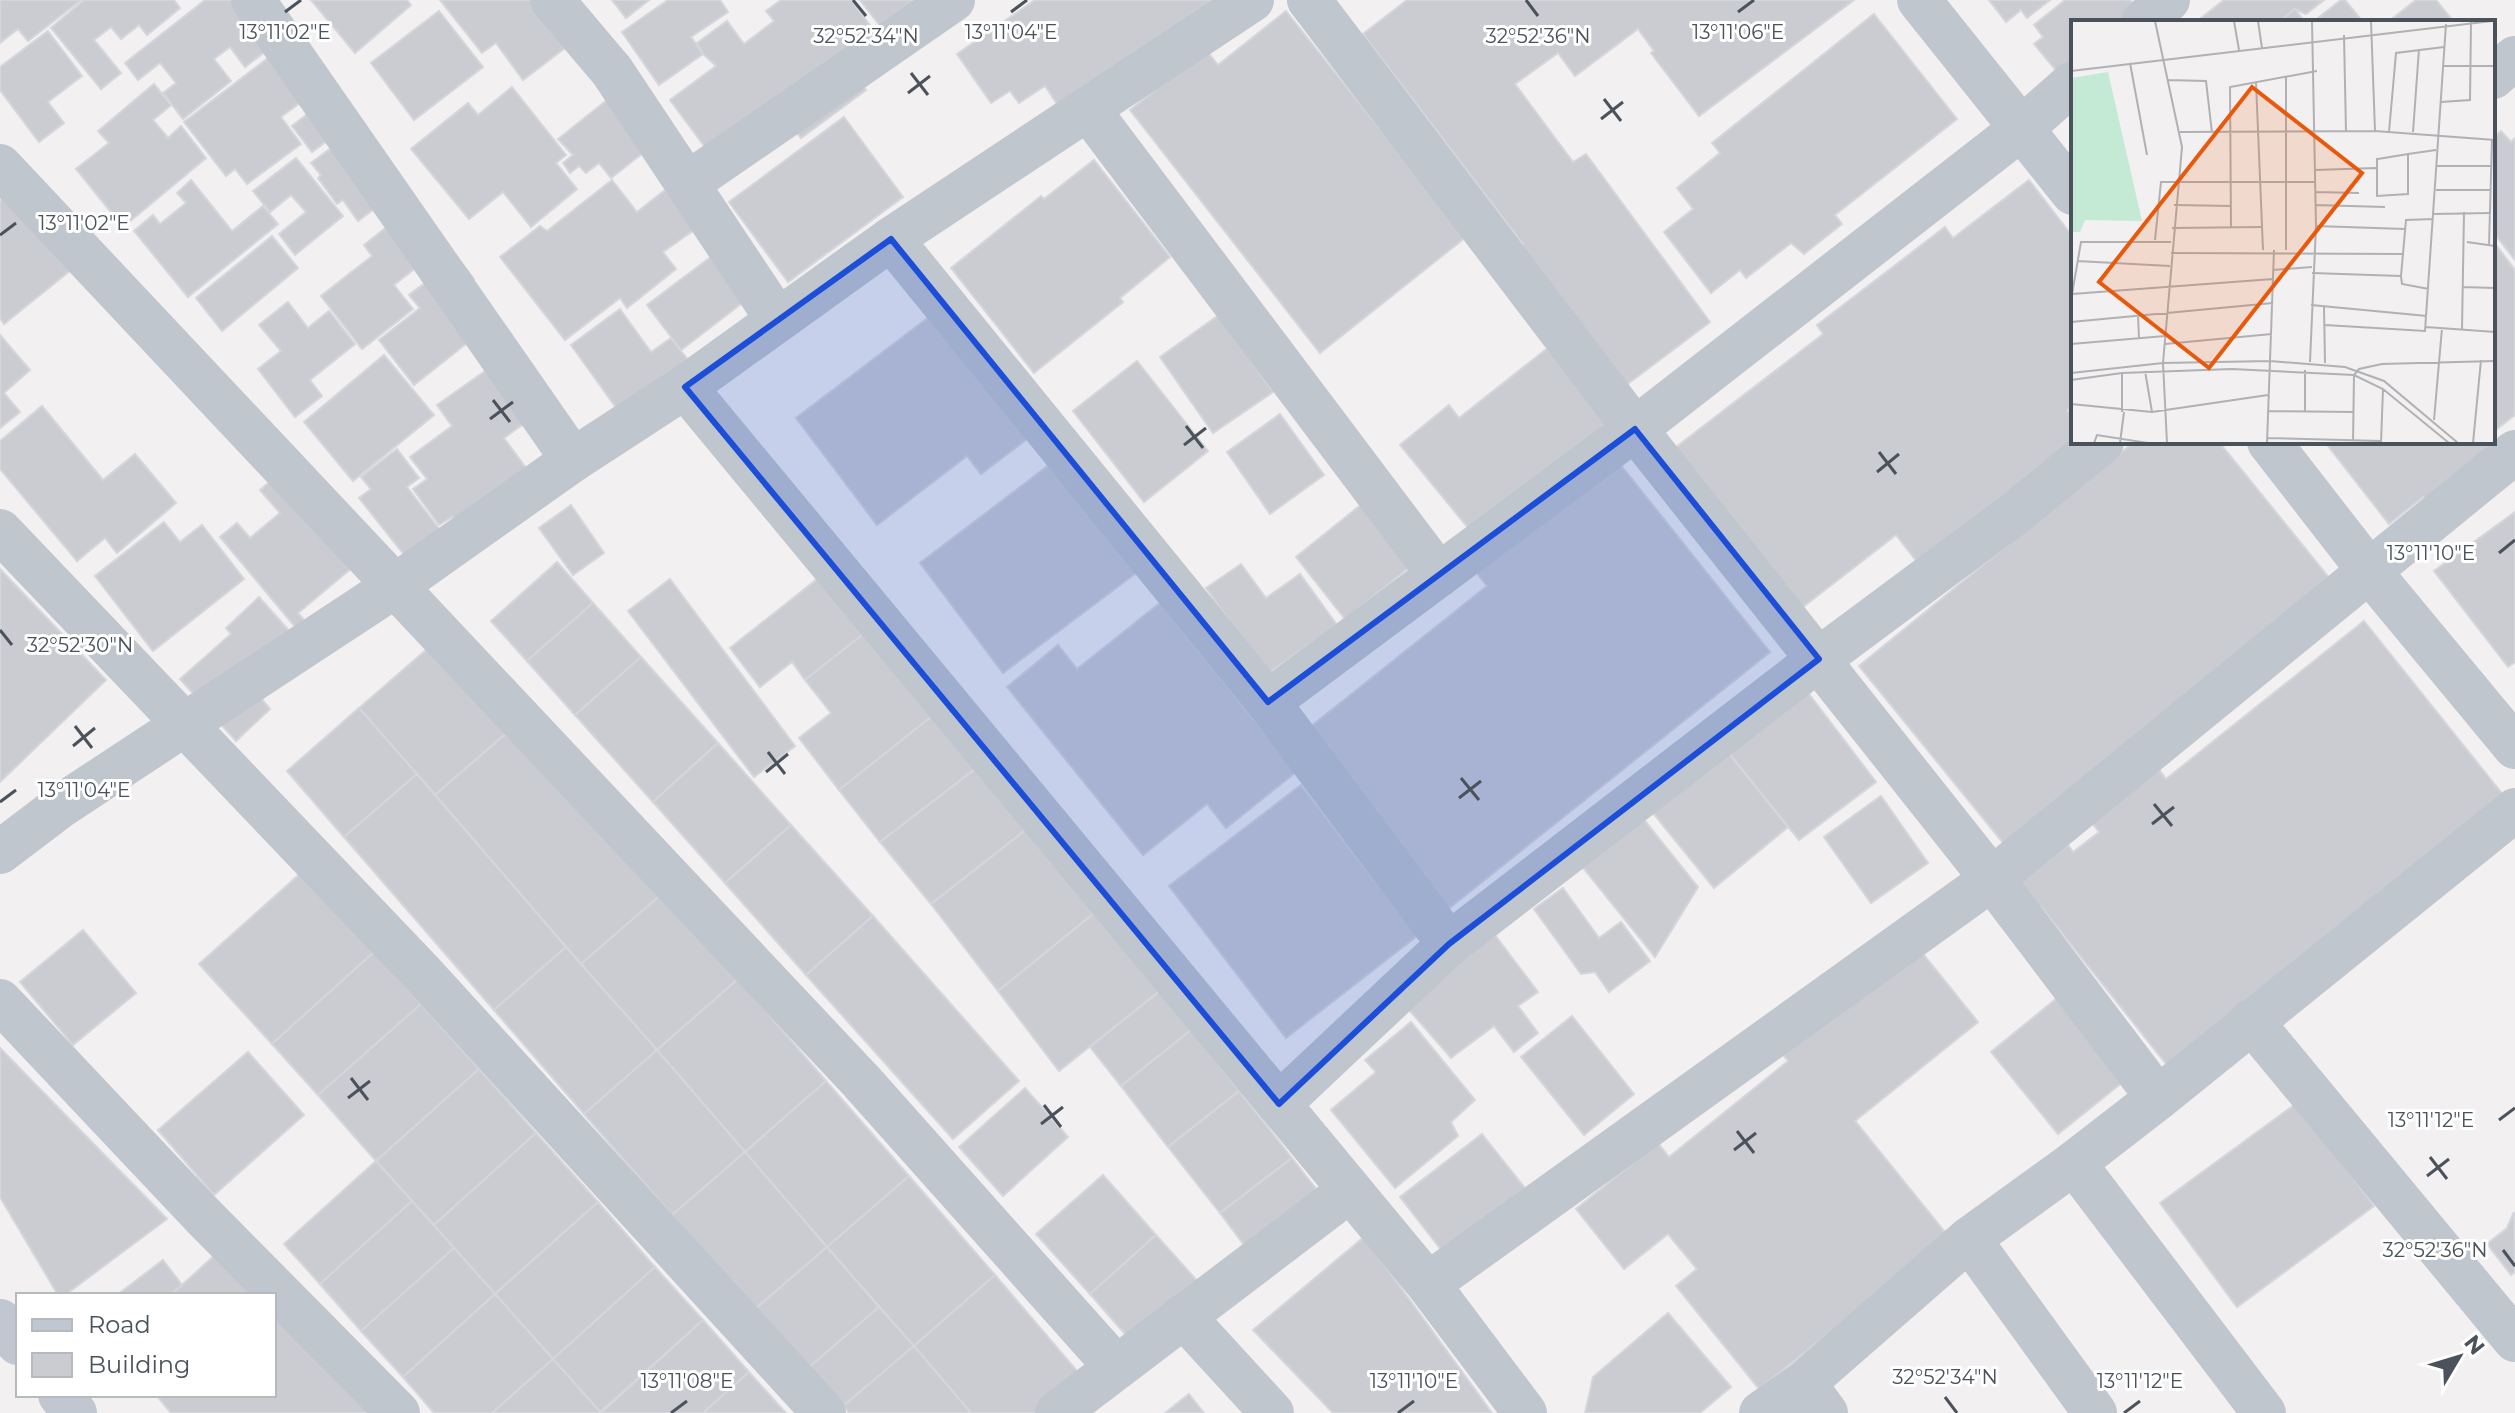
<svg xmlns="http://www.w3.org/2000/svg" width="2515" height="1413" font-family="Montserrat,sans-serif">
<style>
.building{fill:#cbccd2;stroke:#d5d6db;stroke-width:2}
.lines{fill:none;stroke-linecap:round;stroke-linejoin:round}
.minor{stroke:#c0c6cd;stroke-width:44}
.secondary{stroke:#c0c7d1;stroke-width:44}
.marked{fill:#1d4ed8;fill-opacity:0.2;stroke:#1d4ed8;stroke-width:6;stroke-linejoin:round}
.ticks{fill:none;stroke:#4a525b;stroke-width:3}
.inset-road{fill:none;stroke:#afb1b4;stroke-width:2}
.view{fill:#e8590c;fill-opacity:0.15;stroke:#e8590c;stroke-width:4}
.inset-edge{fill:none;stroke:#4a525b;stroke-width:4}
.ticks-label{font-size:20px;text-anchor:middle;fill:#4a525b;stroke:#fff;stroke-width:6;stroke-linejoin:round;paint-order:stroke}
</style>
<rect width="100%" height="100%" fill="#f2f0f0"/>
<g class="building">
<polygon points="0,0 81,0 28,41 18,29 0,43"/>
<polygon points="84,0 174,0 180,8 147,35 139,25 121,39 111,27 94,40 121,73 101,89 51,28"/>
<polygon points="247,0 279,41 245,67 230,47 214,59 231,81 183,119 163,93 176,83 160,63 138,80 125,63 205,0"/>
<polygon points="311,0 407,0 411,5 355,53"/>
<polygon points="440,0 552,0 565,48 523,80 496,43 482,53"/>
<polygon points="612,0 649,0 626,18"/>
<polygon points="668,0 720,0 728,12 691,37 703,54 659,85 622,32"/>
<polygon points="781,0 851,0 887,48 853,73 866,90 801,138 794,129 728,178 670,100 716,66 703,54 697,43 727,21 744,44 774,21 766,11"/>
<polygon points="860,0 934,0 888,36"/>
<polygon points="1035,0 1216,0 1059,107 1045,86 1019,103 1010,91 991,103 957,54"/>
<polygon points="1407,0 1854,0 1699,116 1651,53 1654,51 1638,29 1575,76 1558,53 1515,84 1573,162 1586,154 1710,322 1621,389 1517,249 1523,244 1363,34"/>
<polygon points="1989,0 2050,0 2027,18 2021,10 2006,22"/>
<polygon points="2065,0 2130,0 2138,9 2122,22 2073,22 2073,62 2058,73 2034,44 2043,37 2034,25"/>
<polygon points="2224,0 2324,0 2306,14 2295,9 2279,22 2196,22"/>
<polygon points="2341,0 2345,0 2363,22 2313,22"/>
<polygon points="2416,0 2436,0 2453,21 2388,22"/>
<polygon points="2295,9 2305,22 2279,22"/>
<polygon points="439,11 483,67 414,120 371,63"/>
<polygon points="1286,11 1466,237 1320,353 1130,110 1206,50 1218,65"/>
<polygon points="1874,14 1957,119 1835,215 1842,224 1804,254 1791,243 1746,278 1740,270 1711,293 1664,232 1693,209 1677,188 1720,153 1712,143"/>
<polygon points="48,31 82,76 48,102 64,123 39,142 0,90 0,67"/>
<polygon points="272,55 305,99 281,117 301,144 247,184 235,169 226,176 184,122"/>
<polygon points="154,84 171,105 153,120 168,138 181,126 206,158 123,227 76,169 109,143 98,131"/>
<polygon points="512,87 566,155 556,163 577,189 531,227 503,192 469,219 411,149 468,103 478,115"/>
<polygon points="617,92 648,149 611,178 599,163 586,173 579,166 570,173 563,163 573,155 558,139"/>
<polygon points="327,99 348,125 312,152 292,126"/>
<polygon points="844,117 903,197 788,282 729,202"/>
<polygon points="2501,131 2511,142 2515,138 2515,260 2493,232 2493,138"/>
<polygon points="350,134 399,190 358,221 343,200 337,204 318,178 321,175 311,163"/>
<polygon points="296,158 343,216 295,255 279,234 306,212 291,195 270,212 253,191"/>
<polygon points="1094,160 1170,257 1120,298 1123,302 1034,373 951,268 1041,196 1044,199"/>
<polygon points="30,177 92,253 4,324 0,318 0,201"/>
<polygon points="191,180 232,231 263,206 278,224 188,297 134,231 153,215 160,224 186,203 177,193"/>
<polygon points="612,180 637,212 674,183 704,223 663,252 676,269 627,308 620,298 565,340 500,257 540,226 547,231"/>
<polygon points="2029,180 2073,237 2073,405 2067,410 2073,418 2073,442 1921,567 1896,535 1799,610 1675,448 1823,334 1817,325 1945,227 1953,238"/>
<polygon points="411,208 441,248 394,285 413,309 362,349 321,296 372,256 364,245"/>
<polygon points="272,236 298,268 222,331 196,298"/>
<polygon points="2493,241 2515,270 2515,415 2493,432"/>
<polygon points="716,253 750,297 681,350 647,305"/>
<polygon points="458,258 474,279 444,303 472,339 414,385 379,340 420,308 409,295"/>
<polygon points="288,302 308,328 329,311 355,344 310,380 322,396 295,417 258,369 281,351 259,325"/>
<polygon points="620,309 651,352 671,338 688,360 625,420 571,345"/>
<polygon points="937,311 1035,433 981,474 967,456 877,525 796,418"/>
<polygon points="1219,315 1273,392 1213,433 1160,357"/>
<polygon points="0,335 30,370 4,393 20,412 0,428"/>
<polygon points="1549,347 1616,431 1478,540 1400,445 1449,405 1459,418"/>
<polygon points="384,355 434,415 353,481 304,422"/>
<polygon points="1137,361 1208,451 1144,502 1073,411"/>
<polygon points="491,367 529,420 504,438 526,468 463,531 452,517 439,525 413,489 427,479 410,457 452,426 437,405"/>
<polygon points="42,406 103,480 135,454 176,503 117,553 105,538 77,561 0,469 0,441"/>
<polygon points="1280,414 1324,475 1270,514 1227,452"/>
<polygon points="2134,442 2219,442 2331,580 2004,844 1859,666"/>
<polygon points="2333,442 2486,442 2489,455 2434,511 2423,497 2389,524 2328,446"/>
<polygon points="397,449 419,478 407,487 440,530 414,567 359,498 371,489 361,477"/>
<polygon points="1057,459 1140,570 1003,673 920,563"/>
<polygon points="1616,459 1770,652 1447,910 1304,732 1487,586 1475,571"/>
<polygon points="294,461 353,567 298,613 306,622 297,629 220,537 237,523 250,538 280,513 260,490"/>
<polygon points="1362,504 1411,566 1345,619 1296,557"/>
<polygon points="571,505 604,553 573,575 539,528"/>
<polygon points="2515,512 2515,662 2508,667 2434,571"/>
<polygon points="164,522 180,542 202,525 244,579 153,651 95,576"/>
<polygon points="557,562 593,603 527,661 491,621"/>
<polygon points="1241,564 1266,598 1300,574 1337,625 1267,674 1206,588"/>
<polygon points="831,568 875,625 805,680 792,662 760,687 730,648"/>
<polygon points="0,569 106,680 0,782"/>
<polygon points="670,579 795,746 754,777 628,611"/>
<polygon points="259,597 309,653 260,697 270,709 236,741 180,679 231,634 226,628"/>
<polygon points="593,603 641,657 575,715 527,661"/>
<polygon points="1160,603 1296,772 1226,828 1207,804 1143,855 1007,687 1058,645 1077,669"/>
<polygon points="2364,621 2508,801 2171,1070 2041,907 2036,911 2016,886 2068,845 2073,852 2099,832 2088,818 2155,764 2166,779"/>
<polygon points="875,625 941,709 839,790 799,738 831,713 805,680"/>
<polygon points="441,637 517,724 435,795 359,708"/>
<polygon points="641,657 718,743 653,802 575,715"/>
<polygon points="1803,686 1876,782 1799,840 1727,751"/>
<polygon points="359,708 417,774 344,837 287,771"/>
<polygon points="941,709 983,763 880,842 839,790"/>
<polygon points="517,724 663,893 581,964 435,795"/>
<polygon points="718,743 791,825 725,883 653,802"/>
<polygon points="1727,751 1788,827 1714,888 1652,812"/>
<polygon points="983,763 1032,825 931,904 880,842"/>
<polygon points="417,774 566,947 494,1010 344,837"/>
<polygon points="1301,785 1417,936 1286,1038 1169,886"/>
<polygon points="1881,796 1928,863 1871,903 1824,837"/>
<polygon points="1637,811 1698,887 1655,957 1576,859"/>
<polygon points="791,825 873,916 806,975 725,883"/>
<polygon points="1032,825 1098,910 998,991 931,904"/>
<polygon points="302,872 374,952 272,1044 199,964"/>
<polygon points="1563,888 1599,938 1621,922 1650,961 1609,992 1595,972 1581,974 1534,909"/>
<polygon points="663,893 738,979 657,1050 581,964"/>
<polygon points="1098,910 1161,990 1059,1071 998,991"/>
<polygon points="873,916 1019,1081 953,1139 806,975"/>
<polygon points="83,930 136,993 73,1045 20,982"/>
<polygon points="1495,935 1538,992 1518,1006 1538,1033 1514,1052 1494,1026 1451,1058 1403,1003"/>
<polygon points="1911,939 1978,1022 1855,1121 1949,1237 1759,1389 1676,1286 1697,1269 1668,1234 1624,1269 1576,1209 1658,1143 1669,1157 1788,1061 1777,1047"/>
<polygon points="566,947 657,1050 584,1114 494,1010"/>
<polygon points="374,952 421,1004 318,1095 272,1044"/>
<polygon points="738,979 826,1081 745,1152 657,1050"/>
<polygon points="1161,990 1191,1030 1121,1086 1090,1047"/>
<polygon points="2062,994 2129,1077 2058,1134 1991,1052"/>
<polygon points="421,1004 479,1069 376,1161 318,1095"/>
<polygon points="1572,1016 1634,1094 1584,1135 1521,1057"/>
<polygon points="1411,1022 1475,1100 1451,1122 1458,1136 1395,1188 1331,1110 1376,1072 1365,1060"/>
<polygon points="1191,1030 1239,1091 1168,1147 1121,1086"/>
<polygon points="0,1048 167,1219 65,1295 58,1295 0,1197"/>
<polygon points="657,1050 745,1152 672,1215 584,1114"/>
<polygon points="248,1052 304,1115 214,1195 158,1130"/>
<polygon points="479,1069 536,1133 434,1225 376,1161"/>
<polygon points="826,1081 909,1176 827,1247 745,1152"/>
<polygon points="1025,1088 1068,1137 1003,1196 959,1147"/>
<polygon points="1239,1091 1292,1158 1220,1213 1168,1147"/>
<polygon points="2297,1103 2374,1206 2237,1307 2160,1203"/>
<polygon points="536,1133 598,1202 495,1294 434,1225"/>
<polygon points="1482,1134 1528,1192 1446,1256 1400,1197"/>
<polygon points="745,1152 827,1247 754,1310 672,1215"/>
<polygon points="1292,1158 1325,1200 1253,1257 1220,1213"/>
<polygon points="376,1161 412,1201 320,1284 284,1244"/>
<polygon points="1103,1175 1156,1235 1090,1294 1036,1234"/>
<polygon points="909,1176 995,1275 914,1346 827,1247"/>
<polygon points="412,1201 454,1248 361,1331 320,1284"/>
<polygon points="598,1202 655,1267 553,1359 495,1294"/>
<polygon points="2514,1212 2515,1272 2511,1275 2487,1244 2507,1228"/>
<polygon points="1156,1235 1200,1284 1133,1343 1090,1294"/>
<polygon points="1364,1237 1492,1413 1333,1413 1253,1330"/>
<polygon points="827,1247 879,1307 806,1370 754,1310"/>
<polygon points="454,1248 495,1294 403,1377 361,1331"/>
<polygon points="215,1255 254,1295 169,1295 182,1285"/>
<polygon points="163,1260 182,1285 169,1295 117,1295"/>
<polygon points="655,1267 703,1320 600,1412 553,1359"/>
<polygon points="995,1275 1084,1379 1041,1413 971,1413 914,1346"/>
<polygon points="495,1294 553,1359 492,1413 434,1413 403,1377"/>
<polygon points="879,1307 914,1346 843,1406 806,1370"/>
<polygon points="1668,1313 1731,1387 1700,1413 1585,1413 1593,1377"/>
<polygon points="274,1316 369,1413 171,1413 156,1395 274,1395"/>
<polygon points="703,1320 749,1372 703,1413 601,1413"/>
<polygon points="914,1346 971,1413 849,1413 843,1406"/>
<polygon points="553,1359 601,1413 492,1413"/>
<polygon points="749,1372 786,1413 703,1413"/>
<polygon points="1189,1394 1204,1413 1165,1413"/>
</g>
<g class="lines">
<g class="minor">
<polyline points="253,0 573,460"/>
<polyline points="552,0 612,71 777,319"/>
<polyline points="1309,0 1635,429 1992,879 2158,1098"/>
<polyline points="1919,0 2073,193"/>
<polyline points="2143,22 2168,0"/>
<polyline points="2493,77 2515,58"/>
<polyline points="1088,109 1439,575"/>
<polyline points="0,166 861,1081 1116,1367"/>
<polyline points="688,183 953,0"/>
<polyline points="891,239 1268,702 1449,944"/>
<polyline points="685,387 1428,1284 1525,1413"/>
<polyline points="2269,442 2370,572 2515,747"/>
<polyline points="0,531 421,972 824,1413"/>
<polyline points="1268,702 1635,429 2022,128 2073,83"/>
<polyline points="0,852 62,805 395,586 573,460 685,387 891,239 1252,0"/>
<polyline points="0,1001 203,1216 398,1413"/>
<polyline points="2251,1021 2515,1340"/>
<polyline points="1279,1104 1449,944 1819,659 2018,511 2102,442"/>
<polyline points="2074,1163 2264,1413"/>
<polyline points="1969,1239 2095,1413"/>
<polyline points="1428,1284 1992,879 2515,452"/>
<polyline points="1183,1316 1272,1413"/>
<polyline points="1804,1383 1826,1413"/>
<polyline points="1057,1413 1349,1191"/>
<polyline points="1761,1413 1804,1383 1969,1239 2074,1163 2158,1098 2515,810"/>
</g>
<g class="secondary">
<polyline points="0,1321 18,1343"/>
<polyline points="60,1395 75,1413"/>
</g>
</g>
<path class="marked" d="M891,239L1268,702L1635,429L1819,659L1449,944L1279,1104L685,387Z"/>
<path class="ticks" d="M853,0L866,16M1526,0L1538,16M285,12L301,0M1011,12L1027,0M1738,12L1754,0M911,73L928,95M908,93L930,76M1604,99L1621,121M1601,119L1623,102M0,235L16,223M493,400L510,422M490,419L513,402M1186,426L1203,448M1184,445L1206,428M1879,452L1896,474M1877,472L1899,454M2499,553L2515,540M0,630L12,645M75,726L92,748M73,746L95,728M768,752L785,774M766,772L788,754M1461,778L1479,800M1459,798L1481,781M0,802L16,790M2154,804L2172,826M2152,824L2174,807M351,1078L368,1100M348,1098L370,1081M1044,1105L1061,1127M2499,1120L2515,1108M1041,1124L1063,1107M1737,1131L1754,1153M1734,1150L1756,1133M2430,1157L2447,1179M2427,1176L2449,1159M2503,1250L2515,1266M1945,1397L1957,1413M671,1413L687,1401M1398,1413L1414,1401M2124,1413L2140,1401"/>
<g transform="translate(2071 20)">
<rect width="424" height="424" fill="#f2f0f0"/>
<path d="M37,52L71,201L14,200L9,212H0V58Z" fill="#c4ead6"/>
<path class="inset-road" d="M84,1L111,127L92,343L96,423M163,1L168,30M187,1L191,28M300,1L304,111M273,15L275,112M59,43L76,135M372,46H424M0,51L421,1M96,60L135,61L141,113M185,62L192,230M370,82L399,80L400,2M109,112L304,111L424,120M318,112L325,33L373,27M342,112L348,29M337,134V174L306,176V139H307L337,134L365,130M365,146H421M244,150L305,148M365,170H420M245,172L288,173M103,185L160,186M244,185L314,187M363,194L420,193M245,206L334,209M160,207L159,67L246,51M101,208L190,207M84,220L90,162H245M396,222L424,226M418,225L421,120M215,230V57M100,233L332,234M6,241L99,246M202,250L241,247M241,253L330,256M392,267L424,268M358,269L331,264L330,256L335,200L362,199M1,274L202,259M0,280L10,222H100M240,285L356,296M253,287L254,343M67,295L68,319M0,302L202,283M254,305L354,311L375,4M355,307L424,312M391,310L393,192M0,324L94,316M94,324L201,314M239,342L245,206L241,1M74,351L81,392M0,353L92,343L199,341L274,347L313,361L387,423M51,353V392M0,360L51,353L161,349L283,355L312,369L378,423M0,384L81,392L197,375M197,391L283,392M234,392V350M0,393L1,360M363,400L371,308M196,418L310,421M23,423L26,415L77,423M49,423L53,392M196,423L203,230M282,423L283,355L288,349L311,344L424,341M310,423L312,369M402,423L410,340"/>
<path class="view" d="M181,67L291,153L138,348L28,262Z"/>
<rect width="424" height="424" class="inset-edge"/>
</g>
<g class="ticks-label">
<text x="285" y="39">13°11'02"E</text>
<text x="1011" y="39">13°11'04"E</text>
<text x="1738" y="39">13°11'06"E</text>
<text x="866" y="43">32°52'34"N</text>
<text x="1538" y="43">32°52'36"N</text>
<text x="84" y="230">13°11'02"E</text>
<text x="2431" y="560">13°11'10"E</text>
<text x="80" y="652">32°52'30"N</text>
<text x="84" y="797">13°11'04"E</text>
<text x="2431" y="1127">13°11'12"E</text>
<text x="2435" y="1257">32°52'36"N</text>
<text x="1945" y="1384">32°52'34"N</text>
<text x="687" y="1388">13°11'08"E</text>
<text x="1414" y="1388">13°11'10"E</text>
<text x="2140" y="1388">13°11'12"E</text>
</g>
<rect x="16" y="1293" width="260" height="104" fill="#ffffff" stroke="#b7babd" stroke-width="2"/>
<rect x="32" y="1319" width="40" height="12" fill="#c0c7d1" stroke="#b7babd" stroke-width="2"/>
<text x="88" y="1333" font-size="24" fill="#4a525b">Road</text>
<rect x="32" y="1353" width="40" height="24" fill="#cbccd2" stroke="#b7babd" stroke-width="2"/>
<text x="88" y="1373" font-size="24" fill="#4a525b">Building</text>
<g transform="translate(2459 1357) rotate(52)" stroke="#ffffff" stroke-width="6" paint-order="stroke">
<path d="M0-6L14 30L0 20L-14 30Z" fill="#4a525b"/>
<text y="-12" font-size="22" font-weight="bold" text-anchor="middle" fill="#4a525b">N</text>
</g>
</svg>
